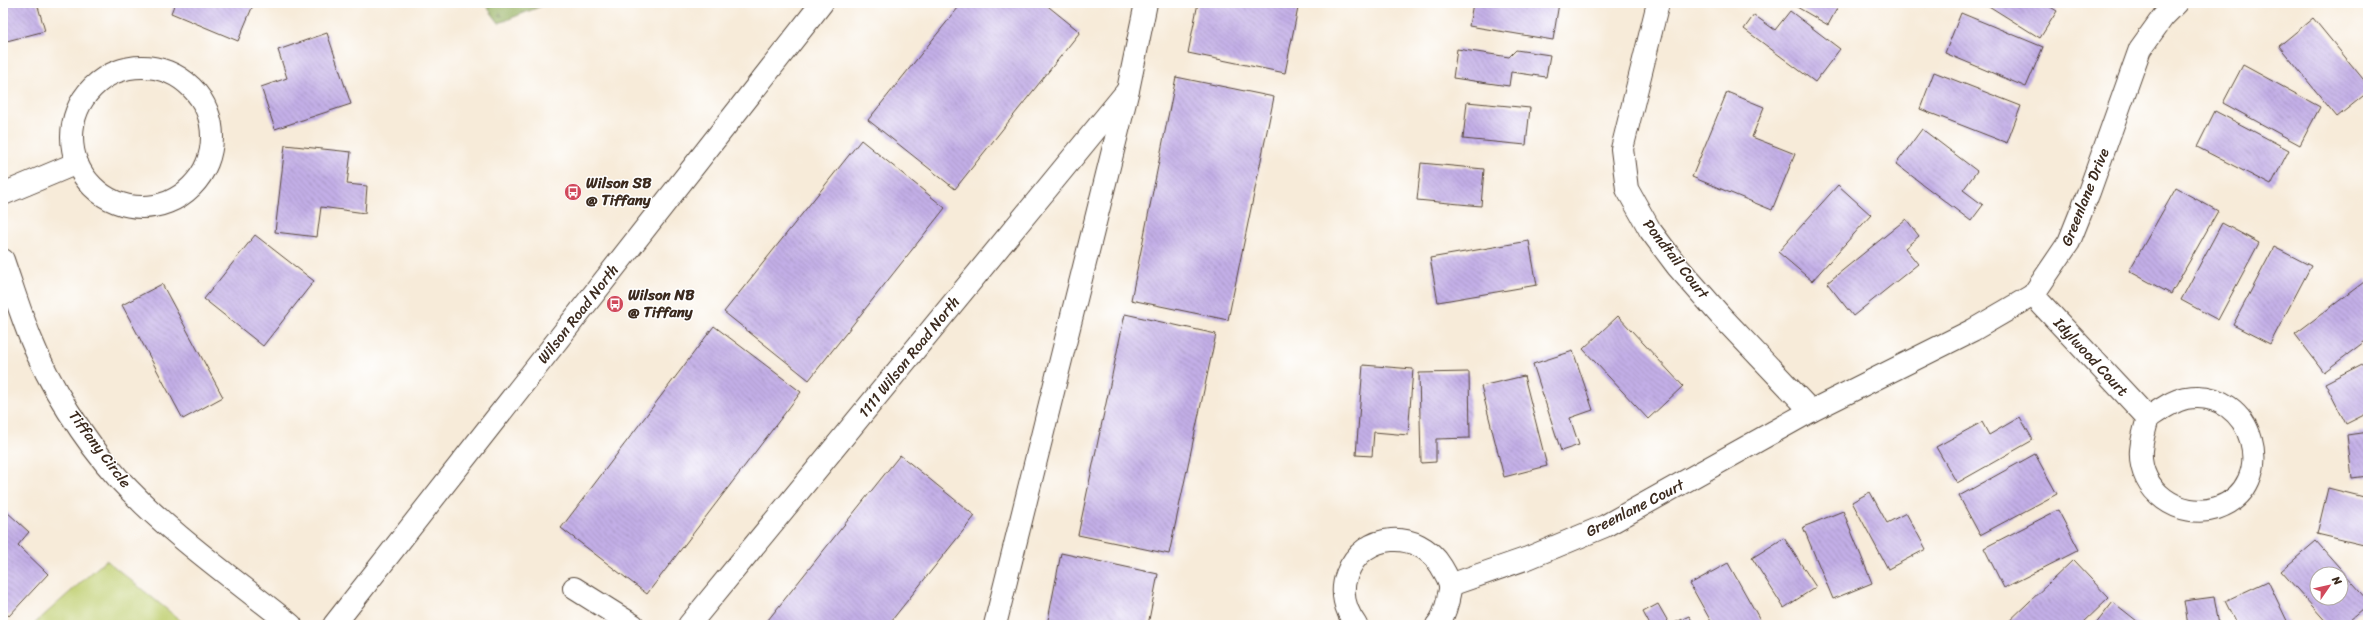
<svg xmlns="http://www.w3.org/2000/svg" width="2371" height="628" font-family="Sriracha,sans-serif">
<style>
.green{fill:#c0cf71;stroke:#7e7c48}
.forest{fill:url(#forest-firs);stroke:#6a6e40}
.building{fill:url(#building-back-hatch);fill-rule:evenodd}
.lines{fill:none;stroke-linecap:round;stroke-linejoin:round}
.lane-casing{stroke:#57473a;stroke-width:24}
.street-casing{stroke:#57473a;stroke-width:24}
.secondary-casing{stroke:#57473a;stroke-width:24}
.lane{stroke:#fff;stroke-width:22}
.street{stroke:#fff;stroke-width:22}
.secondary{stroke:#fff;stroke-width:22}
.labels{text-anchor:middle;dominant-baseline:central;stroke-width:3;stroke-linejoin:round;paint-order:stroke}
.poi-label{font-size:15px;font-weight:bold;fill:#3b2a1e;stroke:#fff;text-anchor:start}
.street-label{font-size:15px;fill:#3b2a1e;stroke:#fff}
</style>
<defs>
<pattern id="forest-firs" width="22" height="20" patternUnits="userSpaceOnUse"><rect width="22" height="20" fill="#98b263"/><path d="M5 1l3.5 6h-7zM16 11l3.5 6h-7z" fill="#7d9151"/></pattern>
<pattern id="building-back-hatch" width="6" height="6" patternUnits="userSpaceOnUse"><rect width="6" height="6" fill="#c3afe7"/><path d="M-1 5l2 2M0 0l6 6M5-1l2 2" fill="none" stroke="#a08fbb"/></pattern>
</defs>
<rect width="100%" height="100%" fill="#fff"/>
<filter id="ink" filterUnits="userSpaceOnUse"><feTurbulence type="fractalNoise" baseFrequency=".025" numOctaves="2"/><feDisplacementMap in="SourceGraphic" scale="8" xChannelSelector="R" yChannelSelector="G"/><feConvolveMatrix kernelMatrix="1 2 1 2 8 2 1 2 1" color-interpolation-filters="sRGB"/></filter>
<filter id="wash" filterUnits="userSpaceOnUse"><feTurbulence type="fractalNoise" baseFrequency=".012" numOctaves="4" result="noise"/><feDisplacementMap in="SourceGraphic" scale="16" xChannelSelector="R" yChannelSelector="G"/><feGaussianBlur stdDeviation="0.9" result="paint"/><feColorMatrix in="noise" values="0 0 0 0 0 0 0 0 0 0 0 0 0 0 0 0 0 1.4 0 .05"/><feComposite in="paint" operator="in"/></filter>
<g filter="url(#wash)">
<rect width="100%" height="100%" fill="#f7ebd9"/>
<polygon class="green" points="106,560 186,625 33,625"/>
<polygon class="forest" points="484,3 549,3 499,23"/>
<g id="blocks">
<g class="building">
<polygon points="3,3 37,3 45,31 3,42"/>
<polygon points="79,3 89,3 81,6"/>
<polygon points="175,3 254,3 238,41 171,13"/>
<polygon points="962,3 1044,3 1080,32 955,189 868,120"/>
<polygon points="1198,3 1299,3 1285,73 1188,53"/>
<polygon points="1473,3 1559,3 1553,40 1469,26"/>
<polygon points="1790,3 1840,3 1828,25"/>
<polygon points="1984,3 2044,3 2057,11 2040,38"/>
<polygon points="1790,11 1840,49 1815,82 1744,29 1754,15 1775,30"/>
<polygon points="1961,13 2043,47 2026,87 1945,53"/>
<polygon points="2313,18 2368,85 2368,92 2337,117 2279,46"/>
<polygon points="327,33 351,104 275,129 261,87 287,78 278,50"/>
<polygon points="1457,49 1509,57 1516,50 1550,55 1546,77 1511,72 1509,86 1453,78"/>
<polygon points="3,55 6,66 3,67"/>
<polygon points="2243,65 2320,107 2300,145 2223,103"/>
<polygon points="1934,72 2021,106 2007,143 1920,109"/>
<polygon points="1176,77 1274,97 1228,320 1131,300"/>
<polygon points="1727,92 1764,107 1752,137 1795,154 1772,210 1692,177"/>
<polygon points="1467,102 1530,108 1526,145 1463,139"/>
<polygon points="2215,111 2289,150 2271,185 2197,147"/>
<polygon points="1922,129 1977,171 1963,190 1983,205 1971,221 1896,164"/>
<polygon points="861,140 945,208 809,380 724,312"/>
<polygon points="285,145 351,152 347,184 367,186 365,213 321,207 317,237 275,232"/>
<polygon points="1421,163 1484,169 1481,206 1417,200"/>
<polygon points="1838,185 1871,215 1812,281 1778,252"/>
<polygon points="2176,188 2218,211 2171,294 2129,271"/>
<polygon points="1906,219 1919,236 1905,248 1918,264 1853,316 1827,283"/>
<polygon points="2222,223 2259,243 2218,320 2181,300"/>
<polygon points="255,235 314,281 263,346 204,299"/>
<polygon points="1529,241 1537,285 1438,302 1430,258"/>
<polygon points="2274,247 2311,266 2270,344 2233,325"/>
<polygon points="2368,279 2368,339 2324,372 2295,334"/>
<polygon points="162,284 223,397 183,419 122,305"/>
<polygon points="1125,314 1216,334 1169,554 1078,535"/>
<polygon points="1618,316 1683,386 1648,419 1583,349"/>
<polygon points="714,326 801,392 647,594 561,528"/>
<polygon points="1573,351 1593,410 1570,418 1579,445 1561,451 1533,364"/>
<polygon points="2368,361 2368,413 2346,424 2325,383"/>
<polygon points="1363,365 1413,369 1408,435 1374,432 1372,456 1356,455"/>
<polygon points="1469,372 1470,438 1436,439 1436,462 1421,463 1419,373"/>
<polygon points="1524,376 1547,466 1504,477 1481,386"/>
<polygon points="2020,417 2033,440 1957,483 1936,447 1982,422 1989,435"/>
<polygon points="2368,432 2368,476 2352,478 2347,435"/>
<polygon points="2035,454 2057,494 1980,535 1959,496"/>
<polygon points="900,455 975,516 888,625 764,625"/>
<polygon points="2328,488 2368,498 2368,546 2317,534"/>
<polygon points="1870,492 1887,523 1906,513 1926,549 1888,569 1852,502"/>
<polygon points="2058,510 2079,550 2004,588 1984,548"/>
<polygon points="1843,511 1872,583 1833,599 1803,527"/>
<polygon points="7,512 29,532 18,545 48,574 9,616 3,610 3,517"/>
<polygon points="1784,538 1816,587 1784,608 1752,558"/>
<path d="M2316,541L2368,600V605L2344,625H2329L2281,571ZM2317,574H2341V598H2317Z"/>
<polygon points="1061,553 1158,574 1148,625 1047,625"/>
<polygon points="2073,560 2109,598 2081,625 2005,625"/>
<polygon points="1728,563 1763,625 1713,625 1690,584"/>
<polygon points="2268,581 2289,625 2237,625 2225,601"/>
<polygon points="2214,597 2219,625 2188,625 2184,601"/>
<polygon points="2113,602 2142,625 2095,625"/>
<polygon points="1658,604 1670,625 1689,616 1695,625 1650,625 1643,612"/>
</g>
</g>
</g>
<g filter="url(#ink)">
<use href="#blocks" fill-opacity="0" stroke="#57473a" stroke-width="1"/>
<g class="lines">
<defs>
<g id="lane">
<polyline points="574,588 633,625"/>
<polyline points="689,625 1128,90"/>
<polyline points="995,625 1128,90 1146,3"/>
</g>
<g id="street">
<polyline points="1658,3 1622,149 1627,189 1650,230 1677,266 1720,315 1811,411"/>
<circle cx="142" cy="137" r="70"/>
<polyline points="3,194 77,163"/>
<path d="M3,260C12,286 20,312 30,337C49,385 84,440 118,478C169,534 233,578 291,625"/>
<path d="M2033,295L2148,418C2145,428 2142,440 2141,450C2138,491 2180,520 2217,508C2281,486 2254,386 2186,398C2172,401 2160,410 2148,418"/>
<polyline points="1450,585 1528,558 1605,526 1811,411 1973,330 2033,295 2069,242 2089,192 2140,49 2163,17 2177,3"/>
<path d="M1356,625C1345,610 1340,592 1347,574C1363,531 1418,529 1441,566C1444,571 1449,579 1450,585C1451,590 1448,596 1448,600C1446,608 1443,619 1437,625"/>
</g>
<polyline id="secondary" points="334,625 822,3"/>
</defs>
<use href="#lane" class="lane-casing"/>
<use href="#street" class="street-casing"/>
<use href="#secondary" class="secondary-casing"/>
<use href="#lane" class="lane"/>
<use href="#street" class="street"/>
<use href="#secondary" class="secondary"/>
</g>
</g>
<defs>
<symbol id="bus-disc" viewBox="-11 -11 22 22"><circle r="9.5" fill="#d1495b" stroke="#fff"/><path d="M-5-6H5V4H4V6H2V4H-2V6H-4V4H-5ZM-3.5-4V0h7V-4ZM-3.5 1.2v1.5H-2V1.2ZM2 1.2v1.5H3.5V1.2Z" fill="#fff"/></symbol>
</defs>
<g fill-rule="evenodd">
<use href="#bus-disc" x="563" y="182" width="20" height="20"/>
<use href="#bus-disc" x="605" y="294" width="20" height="20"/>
</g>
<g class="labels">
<g class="poi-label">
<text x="586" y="183">Wilson SB<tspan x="586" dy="17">@ Tiffany</tspan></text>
<text x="628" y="295">Wilson NB<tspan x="628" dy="17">@ Tiffany</tspan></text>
</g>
<g class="street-label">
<text transform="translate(2085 197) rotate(-68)">Greenlane Drive</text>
<text transform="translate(1676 259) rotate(52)">Pondtail Court</text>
<text transform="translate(578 314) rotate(-52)">Wilson Road North</text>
<text transform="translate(909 357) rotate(-51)">1111 Wilson Road North</text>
<text transform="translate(2091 357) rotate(47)">Idylwood Court</text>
<text transform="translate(100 449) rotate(53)">Tiffany Circle</text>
<text transform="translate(1635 508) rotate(-27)">Greenlane Court</text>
</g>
</g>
<rect width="2371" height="628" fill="none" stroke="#fff" stroke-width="16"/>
<g transform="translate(2329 586) rotate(56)"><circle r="19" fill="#ffffff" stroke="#b1aaa5"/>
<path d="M0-3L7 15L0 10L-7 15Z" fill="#d1495b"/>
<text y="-6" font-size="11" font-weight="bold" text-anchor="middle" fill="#3b2a1e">N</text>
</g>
</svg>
